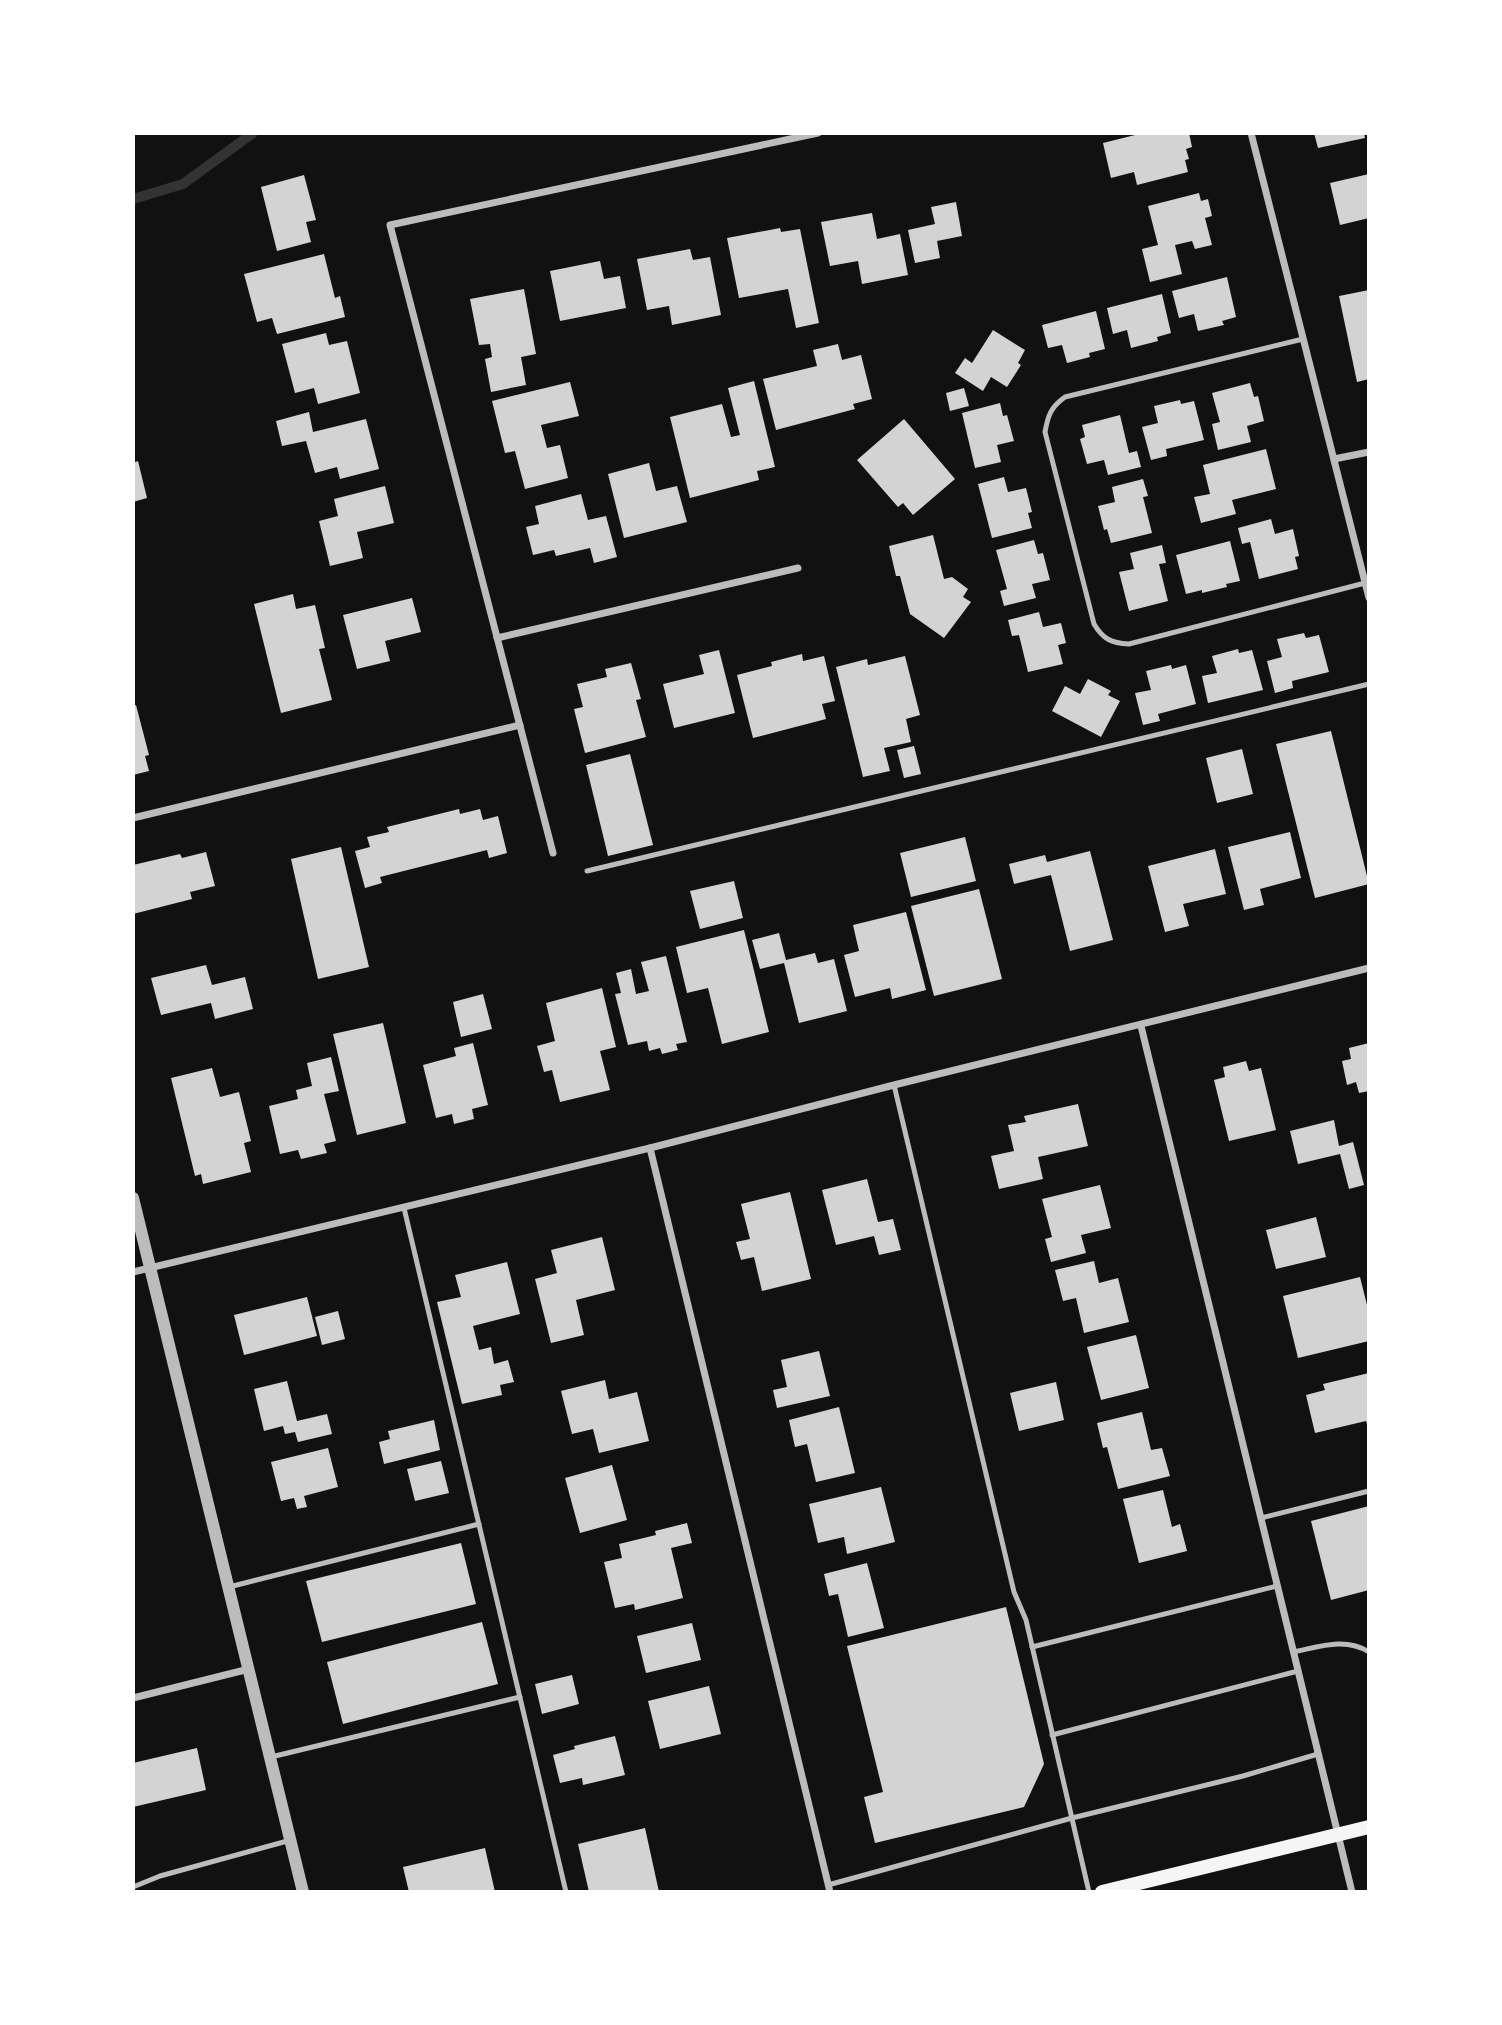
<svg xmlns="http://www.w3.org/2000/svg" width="1502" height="2025" font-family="'Times New Roman',serif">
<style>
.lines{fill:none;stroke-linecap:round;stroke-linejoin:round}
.stream{stroke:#333;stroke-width:10}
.building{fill:#d3d3d3}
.service{stroke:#bcbcbc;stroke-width:5}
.minor{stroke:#bcbcbc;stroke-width:7}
.tertiary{stroke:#bcbcbc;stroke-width:12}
.secondary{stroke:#f5f5f5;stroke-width:14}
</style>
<rect width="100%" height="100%" fill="#111"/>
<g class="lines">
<polyline class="stream" points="133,199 183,184 253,133"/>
</g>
<g class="building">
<polygon points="1143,133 1189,133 1192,147 1186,149 1189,159 1185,160 1188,172 1137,185 1134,172 1111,178 1103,143"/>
<polygon points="1314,133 1364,133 1365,138 1318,148"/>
<polygon points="1369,174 1369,218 1340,225 1330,183"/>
<polygon points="304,175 316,220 306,222 311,242 277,251 261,187"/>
<polygon points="1199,193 1201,201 1208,199 1212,216 1205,218 1212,245 1195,249 1192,241 1175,245 1182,274 1150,282 1142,249 1158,245 1148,206"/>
<polygon points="956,202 962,236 937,241 940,258 915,263 908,230 935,224 931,207"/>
<polygon points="872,213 877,239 900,234 908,275 862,284 858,261 830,266 821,222"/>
<polygon points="780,228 781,232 800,229 819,323 796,328 788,289 739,298 727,238"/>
<polygon points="690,249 693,260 710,257 721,315 672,325 669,306 647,310 637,259"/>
<polygon points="324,254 335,298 340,296 345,317 277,334 272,318 257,322 244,274"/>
<polygon points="600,261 604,279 620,276 626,308 560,321 550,271"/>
<polygon points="1227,277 1236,317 1222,321 1224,325 1198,331 1194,314 1179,318 1172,291"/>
<polygon points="524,289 536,354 521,357 526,385 491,392 485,359 492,357 490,344 479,345 470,299"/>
<polygon points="1369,290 1369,379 1357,382 1339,296"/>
<polygon points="1162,294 1171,333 1157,337 1158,341 1131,348 1127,330 1113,334 1107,308"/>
<polygon points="1096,311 1105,349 1089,353 1090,357 1067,363 1062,345 1048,348 1042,325"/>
<polygon points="993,330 1025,350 1018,363 1021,365 1007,387 991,377 983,391 955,373 965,358 972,363"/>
<polygon points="326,333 329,345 347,341 360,393 318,404 314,388 295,393 282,344"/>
<polygon points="838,344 842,360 861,355 872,399 853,404 855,409 776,430 763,379 817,366 813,350"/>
<polygon points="754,381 775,467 757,471 759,480 690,498 670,417 722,404 731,437 740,435 728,388"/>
<polygon points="570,382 579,416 541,425 547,448 560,445 568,478 525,489 515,451 505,453 492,401"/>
<polygon points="1250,383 1254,397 1258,396 1264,421 1247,426 1251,442 1218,450 1212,424 1220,422 1212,393"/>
<polygon points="964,388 969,406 950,411 946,393"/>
<polygon points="1180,400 1181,404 1194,401 1204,440 1166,449 1167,456 1151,460 1142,427 1158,423 1154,406"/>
<polygon points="1000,403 1003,416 1007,415 1014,441 997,445 1001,462 975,468 962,413"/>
<polygon points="309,412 313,432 366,419 379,469 340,479 337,467 315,473 306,441 282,446 276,421"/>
<polygon points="1120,415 1129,453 1137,451 1141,467 1108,475 1104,460 1087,464 1080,439 1085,437 1082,425"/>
<polygon points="904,419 955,479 913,515 903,503 898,507 857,460"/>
<polygon points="1266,449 1276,489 1232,500 1236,514 1201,523 1194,497 1210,494 1203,465"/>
<polygon points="138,461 147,498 133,502 133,463"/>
<polygon points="649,463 656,491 677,486 687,522 624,538 608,474"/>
<polygon points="1004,477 1008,492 1026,488 1032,512 1028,513 1032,528 992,538 978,484"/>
<polygon points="1143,479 1148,496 1143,497 1152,533 1111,543 1107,529 1104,530 1098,506 1115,502 1112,487"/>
<polygon points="385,486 394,523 357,532 363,558 330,566 319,521 338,516 334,499"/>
<polygon points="581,494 588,520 606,516 617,557 594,563 590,548 556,556 554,550 533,555 526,527 539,524 535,506"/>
<polygon points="1271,519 1275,534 1293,529 1299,556 1295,557 1298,569 1259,579 1250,542 1242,544 1238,528"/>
<polygon points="933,535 944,579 952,577 968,589 963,597 971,602 944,638 910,614 900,576 896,576 889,546"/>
<polygon points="1034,540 1038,554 1043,553 1050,580 1032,584 1036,598 1004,606 1000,591 1007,589 996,550"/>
<polygon points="1230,541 1240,581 1226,584 1227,587 1202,593 1202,590 1186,594 1176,555"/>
<polygon points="1162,545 1166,563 1159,564 1168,601 1129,611 1119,572 1134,569 1130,553"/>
<polygon points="293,594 296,609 315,605 325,648 319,649 332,700 281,713 254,604"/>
<polygon points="412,598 421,632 385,641 390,661 357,669 343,615"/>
<polygon points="1039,612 1043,627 1061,623 1066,643 1058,645 1063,664 1028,672 1019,635 1012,636 1008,620"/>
<polygon points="1304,633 1306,638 1319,635 1329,672 1292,681 1293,688 1275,693 1267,661 1282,657 1277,639"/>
<polygon points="1238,649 1239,653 1252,650 1263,690 1208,703 1202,676 1217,673 1212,656"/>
<polygon points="719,650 735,713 674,728 663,684 704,674 699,655"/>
<polygon points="802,654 803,661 824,656 835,701 822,704 826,719 753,738 737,675 772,666 771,662"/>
<polygon points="905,656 920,715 906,719 911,742 884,748 890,771 863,777 836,667 867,659 868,665"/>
<polygon points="631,663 641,699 636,700 646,737 585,753 574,709 583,707 577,684 607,677 605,669"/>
<polygon points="1171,665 1172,669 1186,665 1196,704 1158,714 1160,721 1143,725 1135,693 1151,690 1146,671"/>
<polygon points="1088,679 1111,691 1108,695 1120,701 1101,737 1052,711 1065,686 1080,694"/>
<polygon points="136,705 149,755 145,756 149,771 133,775 133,706"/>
<polygon points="1331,731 1369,884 1315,898 1276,744"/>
<polygon points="914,746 921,774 904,778 897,750"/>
<polygon points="1242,749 1253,794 1217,803 1206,758"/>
<polygon points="630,754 653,845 608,856 586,765"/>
<polygon points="459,809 460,814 480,809 483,820 498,816 507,853 489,858 487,850 380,877 382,883 365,888 355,851 370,847 367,837 389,832 387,827"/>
<polygon points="1290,832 1301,878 1260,889 1264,905 1244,910 1228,847"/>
<polygon points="965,837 976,881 911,897 900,853"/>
<polygon points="341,847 369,967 318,979 291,859"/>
<polygon points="1215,849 1226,894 1183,904 1189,926 1165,932 1148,866"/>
<polygon points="1090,851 1113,940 1070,951 1051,875 1014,884 1009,864 1045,855 1047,862"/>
<polygon points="206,852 215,886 190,892 192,899 133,914 133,865 180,854 182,858"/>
<polygon points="734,881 743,918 700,929 690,891"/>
<polygon points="979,889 1002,979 934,996 911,906"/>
<polygon points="906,912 926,990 892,999 890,988 855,997 844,955 859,951 853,925"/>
<polygon points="744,930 769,1032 722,1044 708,988 687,993 676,947"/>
<polygon points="779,933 786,960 815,953 818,963 834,959 847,1011 799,1023 784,963 760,969 752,940"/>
<polygon points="666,956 687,1042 676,1044 678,1050 662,1054 660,1048 649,1051 647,1041 628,1045 615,994 621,993 616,973 631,969 636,994 649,991 641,962"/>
<polygon points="206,965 212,985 245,977 253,1009 215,1019 211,1003 161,1015 151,978"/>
<polygon points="602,988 616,1047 600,1051 610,1090 560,1102 552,1070 544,1072 537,1046 555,1041 546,1003"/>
<polygon points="483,994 492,1029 461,1037 453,1002"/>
<polygon points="383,1023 406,1123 357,1135 333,1034"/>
<polygon points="473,1043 488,1105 472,1109 474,1119 454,1124 452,1114 436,1118 423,1065 456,1056 454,1048"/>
<polygon points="1369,1043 1369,1091 1359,1093 1356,1082 1347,1085 1342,1061 1351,1059 1349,1048"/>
<polygon points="331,1057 339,1091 324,1094 336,1141 324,1144 327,1153 301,1159 298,1150 280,1154 269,1106 298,1099 296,1090 312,1086 307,1063"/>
<polygon points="1246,1061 1249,1071 1261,1068 1276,1130 1229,1141 1214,1080 1225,1077 1223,1067"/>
<polygon points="212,1068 220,1097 239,1092 251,1141 244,1143 251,1172 203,1184 201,1174 195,1176 171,1078"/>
<polygon points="1078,1104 1088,1146 1038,1157 1043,1179 999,1189 991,1156 1014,1151 1008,1125 1026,1122 1024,1116"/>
<polygon points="1334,1120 1339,1146 1353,1142 1364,1185 1349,1189 1340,1154 1298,1164 1290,1131"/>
<polygon points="867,1179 878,1222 893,1219 901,1250 879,1255 874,1236 836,1245 822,1190"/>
<polygon points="1100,1185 1111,1228 1081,1235 1086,1253 1051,1262 1045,1239 1052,1237 1042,1199"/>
<polygon points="790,1192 811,1279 762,1291 754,1257 741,1260 736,1242 750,1239 741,1204"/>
<polygon points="1316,1217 1326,1257 1276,1269 1266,1230"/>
<polygon points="602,1237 615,1290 576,1300 584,1335 551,1343 535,1279 557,1273 551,1250"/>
<polygon points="1094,1261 1099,1283 1118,1278 1129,1322 1084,1333 1076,1298 1063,1301 1055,1270"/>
<polygon points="507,1262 520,1314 473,1326 479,1350 491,1347 494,1364 508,1360 514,1382 500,1385 502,1395 462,1404 437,1302 461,1297 455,1275"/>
<polygon points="1360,1277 1369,1313 1369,1341 1298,1358 1283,1296"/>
<polygon points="307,1297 317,1336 244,1355 234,1315"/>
<polygon points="338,1311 345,1339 322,1345 315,1317"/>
<polygon points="1136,1335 1149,1388 1101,1400 1087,1347"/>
<polygon points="819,1351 830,1396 777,1408 773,1390 787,1387 781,1360"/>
<polygon points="1369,1373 1369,1430 1366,1421 1315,1433 1306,1395 1325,1390 1323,1384"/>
<polygon points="605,1380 609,1399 637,1392 649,1441 599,1453 593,1429 572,1434 561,1391"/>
<polygon points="287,1381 297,1421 327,1414 332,1434 298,1442 295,1432 285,1434 283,1426 264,1431 254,1389"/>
<polygon points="1056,1382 1064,1420 1019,1431 1010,1393"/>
<polygon points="839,1407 855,1473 816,1482 807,1444 795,1447 789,1420"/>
<polygon points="1142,1412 1151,1450 1162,1448 1170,1476 1118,1489 1107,1447 1103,1448 1097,1423"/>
<polygon points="434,1420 440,1450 384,1464 379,1442 390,1439 388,1431"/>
<polygon points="328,1448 338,1487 304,1496 307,1507 297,1509 294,1498 281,1501 271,1462"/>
<polygon points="441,1461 449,1493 415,1501 407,1469"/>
<polygon points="612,1465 627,1520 580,1533 565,1478"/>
<polygon points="881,1487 895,1542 847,1554 844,1537 818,1543 809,1504"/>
<polygon points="1163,1490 1172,1527 1180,1524 1187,1551 1139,1563 1123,1499"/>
<polygon points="1369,1506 1369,1590 1331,1600 1311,1521"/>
<polygon points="687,1523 692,1543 671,1548 683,1598 635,1610 634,1604 615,1608 604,1562 622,1558 619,1544 656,1535 655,1531"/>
<polygon points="461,1543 476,1604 322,1642 306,1581"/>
<polygon points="867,1563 884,1628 848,1637 838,1594 829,1596 824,1574"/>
<polygon points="1006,1607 1044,1764 1024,1807 875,1843 864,1797 883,1792 847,1646"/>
<polygon points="482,1622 498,1684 343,1724 327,1662"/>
<polygon points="692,1623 701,1660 646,1673 637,1636"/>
<polygon points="572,1675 579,1704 542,1714 535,1684"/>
<polygon points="709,1686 721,1734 660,1749 648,1701"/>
<polygon points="615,1736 625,1775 583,1785 582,1778 560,1783 553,1755 575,1749 574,1746"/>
<polygon points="197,1748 206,1790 133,1807 133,1763"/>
<polygon points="645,1828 659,1892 589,1892 578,1844"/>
<polygon points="485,1848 495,1892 409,1892 403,1867"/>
</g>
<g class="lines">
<g class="service">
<path d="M1303,339L1065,397C1051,407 1048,415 1045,432L1094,624C1103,639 1111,643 1129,644L1365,583"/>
<polyline points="587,871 1369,684"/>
<polyline points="894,1085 1014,1592 1026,1620 1089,1892"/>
<polyline points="404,1208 566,1892"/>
<polyline points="1261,1518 1369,1491"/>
<polyline points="229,1587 479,1524"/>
<polyline points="1032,1647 1277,1586"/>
<path d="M1293,1652C1319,1647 1345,1637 1369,1652"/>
<polyline points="1052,1735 1298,1671"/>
<polyline points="271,1757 520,1697"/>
<polyline points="828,1885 1072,1818 1243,1776 1318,1754"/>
<polyline points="133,1887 160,1876 291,1840"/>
</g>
<g class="minor">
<polyline points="1251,133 1369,598"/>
<polyline points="1334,459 1369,452"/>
<polyline points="497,638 798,568"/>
<polyline points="133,818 520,725"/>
<polyline points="553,853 390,225 818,133"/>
<polyline points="1141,1026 1352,1892"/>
<polyline points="650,1148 830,1892"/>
<polyline points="133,1272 650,1148 894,1085 1369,968"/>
<polyline points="133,1698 249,1669"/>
</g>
<polyline class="tertiary" points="133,1198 303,1892"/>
<polyline class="secondary" points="1102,1892 1369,1827"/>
</g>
<rect width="1502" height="2025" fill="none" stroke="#ffffff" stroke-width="270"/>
</svg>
